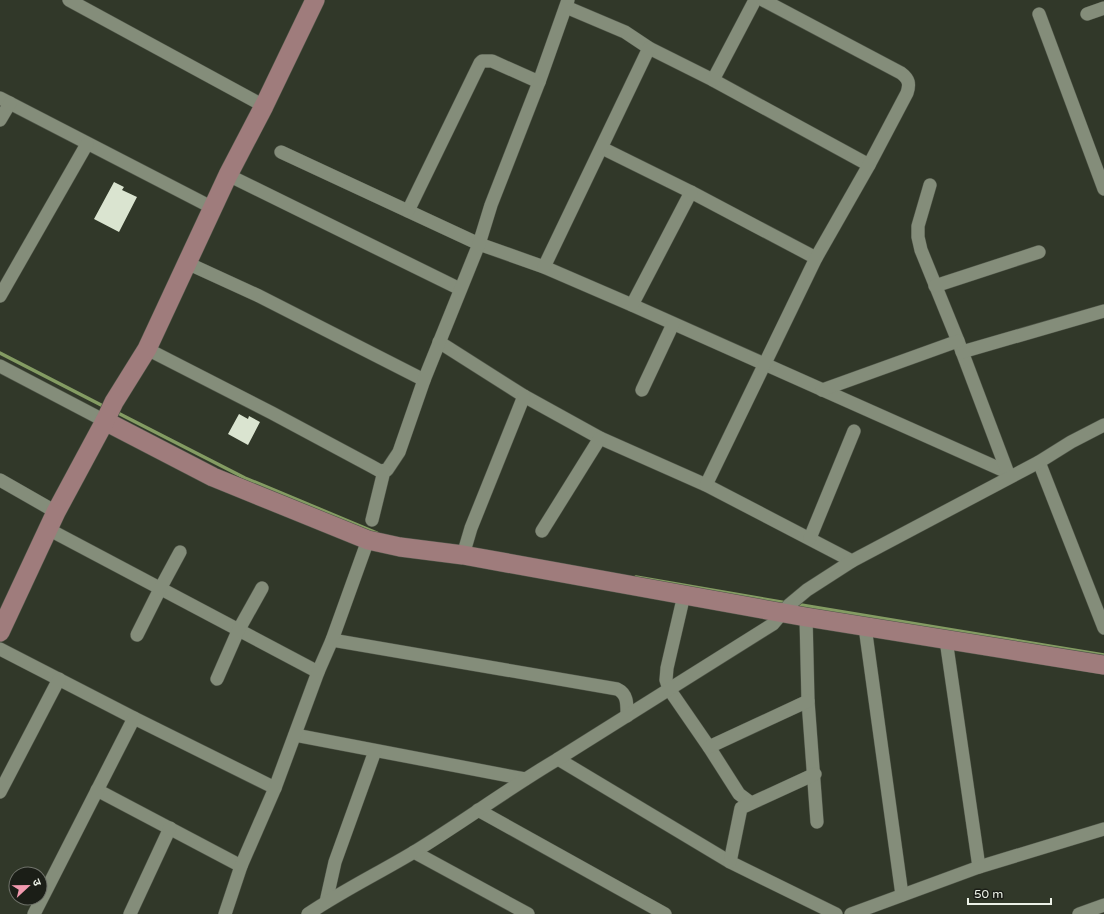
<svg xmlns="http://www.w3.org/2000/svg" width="1104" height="914" font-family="'Varela Round','Noto Sans Devanagari',sans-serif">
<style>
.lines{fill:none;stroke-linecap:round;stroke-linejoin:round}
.stream{stroke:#849c63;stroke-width:3.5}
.building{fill:#dae4d0}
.street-casing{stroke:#505649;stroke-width:14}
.secondary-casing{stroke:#505649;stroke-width:20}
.street{stroke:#848d7a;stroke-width:13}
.secondary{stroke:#9f7c7c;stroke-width:19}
</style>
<rect width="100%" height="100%" fill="#313829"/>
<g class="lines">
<g class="stream">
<polyline points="0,353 105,407"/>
<polyline points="116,412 245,478 377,533"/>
<polyline points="636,577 787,603"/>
<polyline points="795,604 1104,655"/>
</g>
</g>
<g class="building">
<polygon points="114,182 124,187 122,190 137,197 119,232 94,219"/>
<polygon points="239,414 248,419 249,416 260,422 248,445 228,434"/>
</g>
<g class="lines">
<defs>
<g id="street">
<polyline points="69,0 264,106"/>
<polyline points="566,7 625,32 649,48 713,80 869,165"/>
<polyline points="1039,14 1104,189"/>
<polyline points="1087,14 1104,8"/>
<polyline points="713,80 755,0"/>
<polyline points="0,98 213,208"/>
<polyline points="0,120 10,103"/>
<polyline points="602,148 691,192 816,258"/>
<polyline points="281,152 479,244 544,267 632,305 1007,472"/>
<polyline points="228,175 460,289"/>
<polyline points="930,185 918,226 918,237 921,250 958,341 1009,476"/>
<polyline points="408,211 480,63 482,61 492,61 539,82"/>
<polyline points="187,263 259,296 424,380"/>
<polyline points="544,267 649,48"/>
<polyline points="935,286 1039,252"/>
<polyline points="0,296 87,144"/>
<polyline points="632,305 691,192"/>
<polyline points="439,342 524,396 600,438 706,485 852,561"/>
<polyline points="147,349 272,413 371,466 380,471 387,470 399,452 424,380 479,244 491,205 539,82 568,0"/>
<polyline points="962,352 1104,311"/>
<polyline points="0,366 105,421"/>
<polyline points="642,390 673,324"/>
<polyline points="822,390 958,341"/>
<polyline points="1039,462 1104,628"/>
<polyline points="0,480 56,512"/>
<path d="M706,485L816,258L869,165L907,93C910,84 909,79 901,73L763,0"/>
<polyline points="372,520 384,471"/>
<polyline points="48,529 318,672"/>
<polyline points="542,531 600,438"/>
<polyline points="810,538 854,431"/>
<polyline points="463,555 471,528 524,396"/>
<polyline points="684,595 667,668 666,680 669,689 709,747 739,794 751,803"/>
<polyline points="806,617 808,701 817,822"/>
<polyline points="865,627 902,895"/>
<polyline points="137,635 160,589 180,552"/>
<path d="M332,640L617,689C628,694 627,705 627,716"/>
<polyline points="946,640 979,867"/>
<polyline points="0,649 134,718 275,788"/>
<polyline points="217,679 238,631 262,588"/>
<polyline points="295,735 525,779"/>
<polyline points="709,747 808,701"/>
<polyline points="558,759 730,862 836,914"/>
<polyline points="97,790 241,866"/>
<polyline points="0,792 59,679"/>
<polyline points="478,810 665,914"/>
<polyline points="414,852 528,914"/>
<polyline points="730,862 741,808 815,774"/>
<polyline points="326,902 335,862 375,751"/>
<polyline points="34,914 134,718"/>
<polyline points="130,914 170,828"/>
<polyline points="225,914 241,866 275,788 318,672 332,640 368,540"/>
<path d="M308,914C342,891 379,873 414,852C463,822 509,788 558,759L773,624L789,605L807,590L852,561L1039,462L1071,442L1104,425"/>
<polyline points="851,914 979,867 1104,829"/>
<polyline points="1079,914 1104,905"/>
</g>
<g id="secondary">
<polyline points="105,421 213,477 368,540 400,547 463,555 806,617 1104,665"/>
<polyline points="0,632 56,512 105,421 114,402 147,349 228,175 264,106 315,0"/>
</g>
</defs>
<use href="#street" class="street-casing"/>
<use href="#secondary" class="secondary-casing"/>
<use href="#street" class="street"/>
<use href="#secondary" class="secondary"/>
</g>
<g transform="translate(28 886) rotate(68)"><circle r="19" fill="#1b1e17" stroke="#6f726a"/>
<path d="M0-3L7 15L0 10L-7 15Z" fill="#f29aaf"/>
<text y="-6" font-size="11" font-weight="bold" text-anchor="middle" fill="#ecf1e7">उ</text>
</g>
<path d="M968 898v6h83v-6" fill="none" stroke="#ecf1e7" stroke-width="2"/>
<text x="974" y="898" font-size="12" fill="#ecf1e7" stroke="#1b1e17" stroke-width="3" paint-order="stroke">50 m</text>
</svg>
